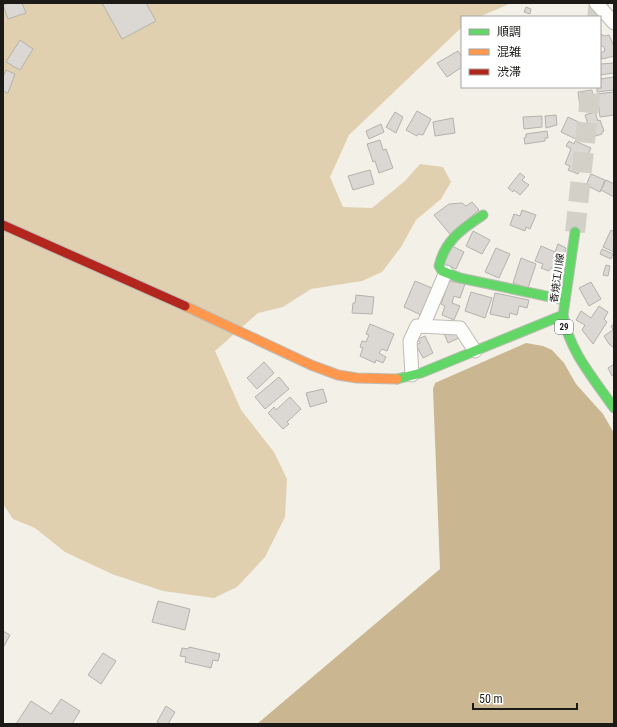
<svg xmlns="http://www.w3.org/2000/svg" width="617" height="727" font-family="'Roboto Condensed','Noto Sans JP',sans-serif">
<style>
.forest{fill:#e0d0b0}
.water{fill:#cab791}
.building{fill:#dbd8d3;stroke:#b4b2ac}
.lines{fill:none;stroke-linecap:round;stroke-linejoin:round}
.primary-tunnel{stroke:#d3d0c8;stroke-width:20;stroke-dasharray:20 10;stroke-linecap:butt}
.street-casing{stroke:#bebcb6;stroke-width:15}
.fast-casing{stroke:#bebcb6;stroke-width:11}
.slow-casing{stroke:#bebcb6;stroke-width:11}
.jam-casing{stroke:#bebcb6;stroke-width:11}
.street{stroke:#fdfdfc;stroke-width:13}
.fast{stroke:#63d668;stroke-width:9}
.slow{stroke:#ff974d;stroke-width:9}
.jam{stroke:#b3261e;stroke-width:9}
.labels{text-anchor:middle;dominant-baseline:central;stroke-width:4;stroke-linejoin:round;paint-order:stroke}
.shield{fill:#fff;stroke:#605f5c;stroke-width:1}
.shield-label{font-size:9px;font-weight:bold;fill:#1c1a16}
.street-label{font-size:10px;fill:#1c1a16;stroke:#fff}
</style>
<rect width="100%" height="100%" fill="#f3f0e8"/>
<polygon class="forest" points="3,3 511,3 479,17 462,17 462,27 349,135 330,177 343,207 372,208 405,181 420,164 443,167 451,182 441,199 416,220 401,247 382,272 362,281 311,289 283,307 258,313 215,351 241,410 274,452 287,479 285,517 265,557 237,587 214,598 163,591 112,574 65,552 35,528 13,519 3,504"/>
<polygon class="water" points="526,343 543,346 552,350 564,363 576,384 603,414 614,433 614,724 257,724 440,569 433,389 435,383"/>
<g class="building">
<polygon points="8,3 22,3 26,13 8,19 3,5"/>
<polygon points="102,3 146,3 156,21 122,39"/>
<polygon points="526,7 531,9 530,14 524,12"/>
<polygon points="600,34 605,36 609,35 614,46 614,56 602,59 600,53 605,51 604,47 600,45"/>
<polygon points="20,40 33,49 20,70 6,62"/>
<polygon points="458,51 462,57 462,67 447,77 437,63"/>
<polygon points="614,63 614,73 600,75 600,64"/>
<polygon points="6,70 15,74 8,93 3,91 3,77"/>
<polygon points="614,77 614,90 597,92 597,87 600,87 600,79"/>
<polygon points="592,90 594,105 580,107 578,92"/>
<polygon points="614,92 614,115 600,117 597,94"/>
<polygon points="417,111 431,119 423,135 418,134 417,136 406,130"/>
<polygon points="395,112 403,117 396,133 386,127"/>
<polygon points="595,112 598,121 600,120 604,131 602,132 602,134 592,137 585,115"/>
<polygon points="556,115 557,125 546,128 545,116"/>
<polygon points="542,116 542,127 524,129 523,117"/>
<polygon points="568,117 583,124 581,128 585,130 580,141 561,132"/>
<polygon points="453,118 455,133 435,136 433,122"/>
<polygon points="381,124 384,132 369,139 366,131"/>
<polygon points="547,131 548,138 545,138 545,141 525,144 524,138 526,137 526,134"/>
<polygon points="380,140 383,150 386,149 393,168 379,173 375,161 373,162 367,144"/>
<polygon points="569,141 574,144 575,141 591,148 578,174 568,170 570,166 565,164 571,149 566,146"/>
<polygon points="370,170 374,184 353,190 348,176"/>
<polygon points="520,173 525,177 522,180 529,185 520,195 514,190 513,192 508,188"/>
<polygon points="591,174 605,180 600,192 586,185"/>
<polygon points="606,180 614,184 614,197 601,190"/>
<polygon points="472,202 479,210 450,234 434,215 449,204 462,203 466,206"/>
<polygon points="522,210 536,215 530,229 526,227 525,231 510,225 514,214 520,216"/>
<polygon points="611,230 614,232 614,252 603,247"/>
<polygon points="473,231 490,240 482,254 466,246"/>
<polygon points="558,244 566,248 562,263 559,261 555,269 551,268 549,271 541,268 543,264 535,261 541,246 555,252"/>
<polygon points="452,246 464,252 456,269 443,263"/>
<polygon points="496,248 510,254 499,278 485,272"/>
<polygon points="602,249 613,254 611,259 600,254"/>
<polygon points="521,258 536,264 528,288 513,283"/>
<polygon points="606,265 610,266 608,276 603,275"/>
<polygon points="415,281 432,288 429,296 432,298 421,315 404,307"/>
<polygon points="449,281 465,284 460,298 454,296 452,303 460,306 454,320 442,315 445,306 441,304"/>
<polygon points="591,282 601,299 589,306 579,288"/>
<polygon points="471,292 492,298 485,318 465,311"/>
<polygon points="495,293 529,300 527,308 519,306 517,315 510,313 509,318 490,314"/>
<polygon points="356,295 374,297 372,314 352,313 353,303 355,303"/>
<polygon points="599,306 608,312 604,319 607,322 593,344 582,330 585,325 576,320 581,311 591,318"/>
<polygon points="370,324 394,334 387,351 382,349 379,353 386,357 383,363 376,360 375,363 360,356 363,348 360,347 362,341 366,342 369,335 366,334"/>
<polygon points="614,324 614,348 609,344 604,336 613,330 611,326"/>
<polygon points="443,331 457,331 461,337 448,343"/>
<polygon points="425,336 433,353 423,358 416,345 420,343 418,339"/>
<polygon points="264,362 274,373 257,389 247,378"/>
<polygon points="614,364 614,375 612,376 608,368"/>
<polygon points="279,377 289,389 265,409 255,397"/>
<polygon points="323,389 327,402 310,407 306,393"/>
<polygon points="290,397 301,409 287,422 289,424 283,429 268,413 274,407 276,410"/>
<polygon points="158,601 190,609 185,630 152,622"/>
<polygon points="3,631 10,635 3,648"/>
<polygon points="189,647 220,654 218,661 213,660 211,668 185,662 186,657 180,656 182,648 188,649"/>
<polygon points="103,653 116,661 101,684 88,675"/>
<polygon points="61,699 80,711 72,724 16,724 31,701 51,714"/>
<polygon points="166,706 175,712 168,724 161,724 157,722"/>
</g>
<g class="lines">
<g class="primary-tunnel">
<polyline points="597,17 599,3"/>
<polyline points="575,232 591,87"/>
</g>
<defs>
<g id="street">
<polyline points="596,3 614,23"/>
<polyline points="423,326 446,272"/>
<polyline points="412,375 410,341 417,326 460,328 475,351"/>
</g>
<g id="fast">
<path d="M483,215C462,229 445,240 439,266L442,271L460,278L565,300"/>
<path d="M575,232L563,315C569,351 594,379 614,408"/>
<polyline points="397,379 421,373 563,315"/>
</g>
<polyline id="slow" points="185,306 311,365 338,375 357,378 397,379"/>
<polyline id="jam" points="3,225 185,306"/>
</defs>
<use href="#street" class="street-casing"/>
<use href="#fast" class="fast-casing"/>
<use href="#slow" class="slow-casing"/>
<use href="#jam" class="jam-casing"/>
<use href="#street" class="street"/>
<use href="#fast" class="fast"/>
<use href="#slow" class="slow"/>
<use href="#jam" class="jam"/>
</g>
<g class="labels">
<rect class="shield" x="555" y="320" width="18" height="14" rx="3"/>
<g class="shield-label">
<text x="564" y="327">29</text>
</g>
<g class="street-label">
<text transform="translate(557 278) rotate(-82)">香焼江川線</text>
</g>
</g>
<rect width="617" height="727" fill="none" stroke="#1c1a16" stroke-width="8"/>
<rect x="461" y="16" width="140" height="72" fill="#ffffff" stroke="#a4a3a2"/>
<rect x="469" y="29" width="20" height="6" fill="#63d668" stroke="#a4a3a2"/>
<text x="497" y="36" font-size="12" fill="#1c1a16">順調</text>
<rect x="469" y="49" width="20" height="6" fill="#ff974d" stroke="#a4a3a2"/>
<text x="497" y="56" font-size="12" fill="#1c1a16">混雑</text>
<rect x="469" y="69" width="20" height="6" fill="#b3261e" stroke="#a4a3a2"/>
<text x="497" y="76" font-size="12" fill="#1c1a16">渋滞</text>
<path d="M473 703v6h104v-6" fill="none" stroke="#1c1a16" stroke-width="2"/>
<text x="479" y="703" font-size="12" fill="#1c1a16" stroke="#ffffff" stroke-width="3" paint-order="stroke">50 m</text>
</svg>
